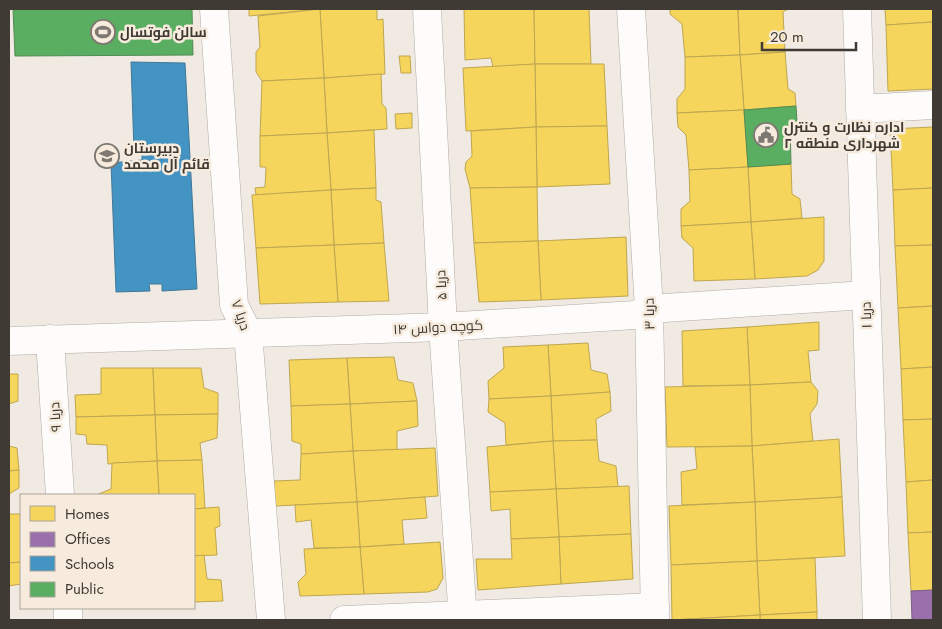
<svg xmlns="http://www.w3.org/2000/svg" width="942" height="629" font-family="Jost,Cairo,sans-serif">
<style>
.homes{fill:#f6d55c;stroke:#bfa650}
.offices{fill:#9970ab;stroke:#7e6087}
.schools{fill:#4393c3;stroke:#427898}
.public{fill:#5aae61;stroke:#528b54}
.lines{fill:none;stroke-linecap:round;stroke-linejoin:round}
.street-casing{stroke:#b0aba4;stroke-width:29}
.street{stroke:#fdfcfb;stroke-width:28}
.labels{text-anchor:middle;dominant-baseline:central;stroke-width:5;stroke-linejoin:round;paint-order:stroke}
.poi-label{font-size:14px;font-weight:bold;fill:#3f3a34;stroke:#f6ebdc;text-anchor:start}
.street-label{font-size:14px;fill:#3f3a34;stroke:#f6ebdc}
</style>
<rect width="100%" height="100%" fill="#f0eae2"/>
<g class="homes">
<polygon points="249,9 320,9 249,16"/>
<polygon points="320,9 377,9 377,20 383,19 385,74 324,78"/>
<polygon points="320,9 324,78 262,81 256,72 256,52 260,47 258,16"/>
<polygon points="464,9 534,9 535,64 493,67 491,58 465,60"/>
<polygon points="534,9 589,9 591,64 535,64"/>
<polygon points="670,9 738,9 740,55 685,57 682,24 670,14"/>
<polygon points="738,9 788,9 783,12 785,52 740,55"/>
<polygon points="885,9 933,9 933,22 886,25"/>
<polygon points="933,22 933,89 888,91 886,25"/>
<polygon points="785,52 788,89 795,93 796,106 744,110 740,55"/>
<polygon points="740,55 744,110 677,113 677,99 685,89 685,57"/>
<polygon points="399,56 410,56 411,73 401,73"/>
<polygon points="535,64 604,64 607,126 536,127"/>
<polygon points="535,64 536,127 466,131 463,68"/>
<polygon points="381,74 382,104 386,108 387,129 327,133 324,78"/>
<polygon points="324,78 327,133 260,136 262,81"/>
<polygon points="744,110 748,167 689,170 686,135 678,127 677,113"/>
<polygon points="412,113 412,128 396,129 395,114"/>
<polygon points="607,126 610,184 537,187 536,127"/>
<polygon points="536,127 537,187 470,188 465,169 466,162 472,156 471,131"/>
<polygon points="933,127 933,188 893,190 890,129"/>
<polygon points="374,130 376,188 331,190 327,133"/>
<polygon points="327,133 331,190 256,195 255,188 265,187 266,167 260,167 260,136"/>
<polygon points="791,164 792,194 800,199 802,218 751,222 748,167"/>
<polygon points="748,167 751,222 681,226 681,209 690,201 689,170"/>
<polygon points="537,187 538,241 474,243 470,188"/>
<polygon points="376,188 376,200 381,202 384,243 334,245 331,190"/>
<polygon points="933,188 933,245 895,246 893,190"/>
<polygon points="331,190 334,245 256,248 252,195"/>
<polygon points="824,217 824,261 818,270 807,276 755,279 751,222"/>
<polygon points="751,222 755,279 694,281 693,248 682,238 681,226"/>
<polygon points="626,237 628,296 541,300 538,241"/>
<polygon points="538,241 541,300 479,302 474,243"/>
<polygon points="384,243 389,301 338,302 334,245"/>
<polygon points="334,245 338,302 260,304 256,248"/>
<polygon points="933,245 933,306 898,308 895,246"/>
<polygon points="933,306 933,367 901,369 898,308"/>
<polygon points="819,322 819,350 808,351 811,382 750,385 747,327"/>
<polygon points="747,327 750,385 683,386 682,331"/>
<polygon points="588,343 591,370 607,374 610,392 551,396 548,345"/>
<polygon points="548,345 551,396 489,399 488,381 504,368 503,347"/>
<polygon points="394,357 398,380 413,383 417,401 350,404 347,358"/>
<polygon points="347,358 350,404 291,406 289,360"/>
<polygon points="933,367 933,419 903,420 901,369"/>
<polygon points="101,368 153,368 155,415 76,417 75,395 101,394"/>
<polygon points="153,368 201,368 204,388 218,393 218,414 155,415"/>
<polygon points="9,374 18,374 18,401 9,404"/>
<polygon points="811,382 818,391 817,404 810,414 813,441 752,446 750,385"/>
<polygon points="750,385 752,446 667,447 665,387"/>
<polygon points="610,392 611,411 596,419 597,440 553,441 551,396"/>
<polygon points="551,396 553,441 506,445 505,423 488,412 489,399"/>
<polygon points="417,401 418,426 397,431 397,450 353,451 350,404"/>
<polygon points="350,404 353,451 301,454 301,444 292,441 291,406"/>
<polygon points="218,414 217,438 200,443 202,460 157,461 155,415"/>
<polygon points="155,415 157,461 108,464 107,445 87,444 86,435 76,434 76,417"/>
<polygon points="933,419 933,480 906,482 903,420"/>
<polygon points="839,439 842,497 755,502 752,446"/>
<polygon points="597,440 599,461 616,466 618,487 556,489 553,441"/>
<polygon points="553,441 556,489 490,492 487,447"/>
<polygon points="9,446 17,448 19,470 9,471"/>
<polygon points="752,446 755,502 682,505 681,472 697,469 695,447"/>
<polygon points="435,448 438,496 357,502 353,451"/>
<polygon points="353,451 357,502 275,506 274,481 300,480 301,454"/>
<polygon points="202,460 205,508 194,509 194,495 159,495 157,461"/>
<polygon points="157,461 159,495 96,495 111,489 112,463"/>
<polygon points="19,470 19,488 9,494 9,471"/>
<polygon points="933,480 933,532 908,533 906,482"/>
<polygon points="629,486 631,534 559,537 556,489"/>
<polygon points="556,489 559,537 511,539 510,509 491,511 490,492"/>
<polygon points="425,497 427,518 402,520 404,544 360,547 357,502"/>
<polygon points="842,497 845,556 757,561 755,502"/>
<polygon points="357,502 360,547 314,548 311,520 296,522 295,505"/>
<polygon points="755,502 757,561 671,565 669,506"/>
<polygon points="219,507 220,526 215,528 217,555 194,556 194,509"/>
<polygon points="9,514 21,514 21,562 9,563"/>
<polygon points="933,532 933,590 911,591 908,533"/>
<polygon points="631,534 633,579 561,584 559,537"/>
<polygon points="559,537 561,584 478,590 476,559 512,559 511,539"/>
<polygon points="440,542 443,578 437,589 428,592 364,594 360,547"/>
<polygon points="360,547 364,594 300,596 298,582 306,574 304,549"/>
<polygon points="204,555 207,579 221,580 223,601 194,602 194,556"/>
<polygon points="815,558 817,612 760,615 757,561"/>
<polygon points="757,561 760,615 672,620 671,565"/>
<polygon points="21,562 21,584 9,586 9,563"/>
<polygon points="817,612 817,620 760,620 760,615"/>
<polygon points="760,615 760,620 672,620"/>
</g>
<polygon class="offices" points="933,590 933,620 912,620 911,591"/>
<polygon class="schools" points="131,62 185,63 197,289 162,291 162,284 149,284 150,291 116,292 111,163 142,160 142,151 134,151"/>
<g class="public">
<polygon points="13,9 192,9 193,55 15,56"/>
<polygon points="796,106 797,121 790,124 791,164 748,167 744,110"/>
</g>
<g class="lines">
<defs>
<g id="street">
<polyline points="214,9 234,305 248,333 271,620"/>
<polyline points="427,9 443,327 463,620"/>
<polyline points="631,9 649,309 655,620"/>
<polyline points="857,9 877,620"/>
<polyline points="860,109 933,105"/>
<polyline points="50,339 60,495"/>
<polyline points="9,341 443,327 635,315 649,309 866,295"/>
<polyline points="68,608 68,620"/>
<polyline points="344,620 655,607"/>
</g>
</defs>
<use href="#street" class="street-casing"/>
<use href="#street" class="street"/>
</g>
<defs>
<symbol id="stadium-ring" viewBox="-11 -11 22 22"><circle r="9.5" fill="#f6ebdc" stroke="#7d7871" stroke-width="1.5"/><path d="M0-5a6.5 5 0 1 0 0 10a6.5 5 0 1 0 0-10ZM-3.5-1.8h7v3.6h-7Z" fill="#7d7871"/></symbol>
<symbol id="civic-ring" viewBox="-11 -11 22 22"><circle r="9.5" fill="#f6ebdc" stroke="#7d7871" stroke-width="1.5"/><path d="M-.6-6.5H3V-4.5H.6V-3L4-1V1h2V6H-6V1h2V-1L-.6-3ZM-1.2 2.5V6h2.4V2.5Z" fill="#7d7871"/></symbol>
<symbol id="school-ring" viewBox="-11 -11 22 22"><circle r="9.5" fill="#f6ebdc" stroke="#7d7871" stroke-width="1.5"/><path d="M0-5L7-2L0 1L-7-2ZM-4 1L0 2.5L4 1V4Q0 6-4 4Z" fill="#7d7871"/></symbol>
</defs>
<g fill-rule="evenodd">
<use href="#stadium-ring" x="89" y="18" width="28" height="28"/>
<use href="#civic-ring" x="752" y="121" width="28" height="28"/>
<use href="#school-ring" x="93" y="142" width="28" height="28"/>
</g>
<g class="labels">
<g class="poi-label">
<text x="120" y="32">سالن فوتسال</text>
<text x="784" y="127">اداره‌ نظارت و کنترل<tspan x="784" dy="16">شهرداری منطقه ۲</tspan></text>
<text x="124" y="148">دبیرستان<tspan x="124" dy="16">قائم آل محمد</tspan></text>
</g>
<g class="street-label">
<text transform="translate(441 285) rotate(-93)">دریا ۵</text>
<text transform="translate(649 314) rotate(-92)">دریا ۳</text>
<text transform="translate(241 315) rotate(71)">دریا ۷</text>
<text transform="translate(866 315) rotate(-92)">دریا ۱</text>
<text transform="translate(438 327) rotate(-3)">کوچه دواس ۱۴</text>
<text transform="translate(55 417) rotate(-94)">دریا ۹</text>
</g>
</g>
<rect width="942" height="629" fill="none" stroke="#3f3a34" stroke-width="20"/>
<rect x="20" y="494" width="175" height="115" fill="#f6ebdc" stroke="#ada499"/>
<rect x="30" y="506" width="25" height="15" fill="#f6d55c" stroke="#ada499"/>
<text x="65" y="519" font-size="15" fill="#3f3a34">Homes</text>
<rect x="30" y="532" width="25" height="15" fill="#9970ab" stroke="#ada499"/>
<text x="65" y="544" font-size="15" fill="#3f3a34">Offices</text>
<rect x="30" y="556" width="25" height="15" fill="#4393c3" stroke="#ada499"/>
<text x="65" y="569" font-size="15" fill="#3f3a34">Schools</text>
<rect x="30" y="582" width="25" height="15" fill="#5aae61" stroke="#ada499"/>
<text x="65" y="594" font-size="15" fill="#3f3a34">Public</text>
<path d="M762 42v8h94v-8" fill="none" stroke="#3f3a34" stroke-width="2.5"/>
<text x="770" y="42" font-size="15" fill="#3f3a34" stroke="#f6ebdc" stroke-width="4" paint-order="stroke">20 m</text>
</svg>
